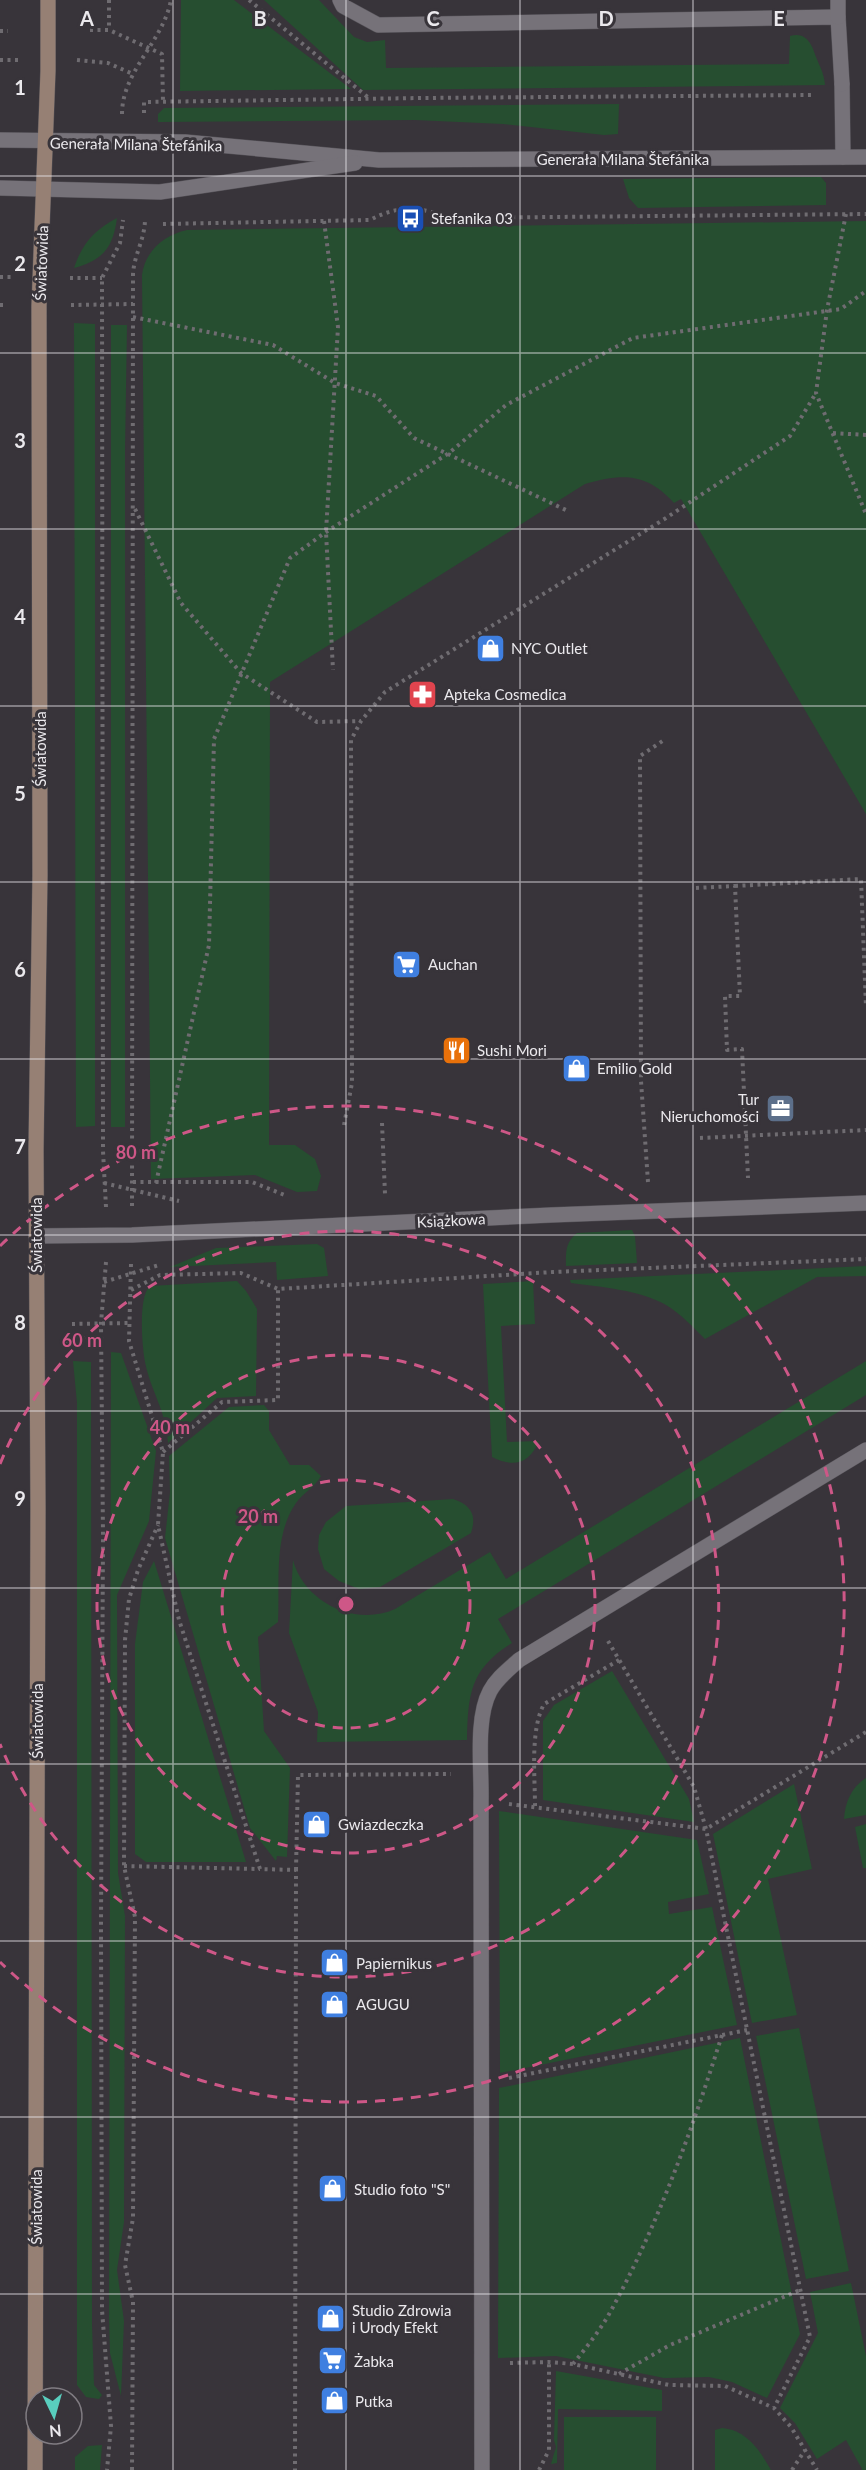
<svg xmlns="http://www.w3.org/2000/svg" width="866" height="2470" font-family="Lato,sans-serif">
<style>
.green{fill:#264e30}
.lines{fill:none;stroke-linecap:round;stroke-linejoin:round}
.lane-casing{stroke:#545157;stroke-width:16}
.street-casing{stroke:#545157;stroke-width:16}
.secondary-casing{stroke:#545157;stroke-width:16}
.path{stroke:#6f6c71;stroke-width:4;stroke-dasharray:3 4.5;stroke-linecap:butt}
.lane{stroke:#767279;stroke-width:15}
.street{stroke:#767279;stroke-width:15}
.secondary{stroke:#968074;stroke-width:15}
.grid{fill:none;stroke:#ebe9ed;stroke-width:1.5;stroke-opacity:0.55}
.ring{fill:none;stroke:#ce5787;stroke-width:3;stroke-dasharray:10 8}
.labels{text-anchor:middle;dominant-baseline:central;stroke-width:6;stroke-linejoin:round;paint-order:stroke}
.street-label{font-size:15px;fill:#ebe9ed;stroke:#38343a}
.poi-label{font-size:15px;fill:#ebe9ed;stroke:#38343a;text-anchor:start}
.grid-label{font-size:20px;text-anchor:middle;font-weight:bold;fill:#ebe9ed;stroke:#38343a;stroke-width:6;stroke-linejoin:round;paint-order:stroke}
.centre{fill:#ce5787;stroke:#38343a;stroke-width:3}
.ring-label{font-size:18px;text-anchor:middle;font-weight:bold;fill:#ce5787;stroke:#38343a;stroke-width:6;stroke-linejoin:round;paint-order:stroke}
</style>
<rect width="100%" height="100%" fill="#38343a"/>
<g class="green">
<polygon points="181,0 234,0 351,89 180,91"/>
<path d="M264,0H319L354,37L367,42L385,40L386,68L789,64L790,36C806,31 812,44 816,57C820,67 824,73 825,85L363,90Z"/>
<polygon points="619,104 618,134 604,135 503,124 415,120 158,122 158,114 164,108"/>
<polygon points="821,177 826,183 826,205 638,208 629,198 623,179"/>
<path d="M117,218C113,248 103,260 74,268C82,244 94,230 117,218Z"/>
<path d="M866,221V814L681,499L674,503C647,473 623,473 585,484L270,682L269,1145H295L315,1159L321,1176L317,1191L297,1192L255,1175L151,1179L142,275C145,251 164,235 187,230Z"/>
<polygon points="74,323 95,324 95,1126 76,1127"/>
<polygon points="111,325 127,325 125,450 125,1127 111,1127"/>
<path d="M632,1230L635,1236L637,1263L566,1266C566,1252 565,1243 577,1233Z"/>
<polygon points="317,1244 324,1248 328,1276 277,1280 276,1262 170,1267 216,1248"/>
<path d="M866,1266V1276L817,1277L705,1339C693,1327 681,1314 666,1305C640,1290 601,1287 571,1283L570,1280Z"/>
<path d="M237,1281L246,1291L257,1309L256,1396L217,1398L168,1443C166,1410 151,1392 145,1362C142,1346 138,1296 150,1286Z"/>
<path d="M533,1281L535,1324L501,1326L507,1442L539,1441C529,1464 514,1468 492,1457L483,1284Z"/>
<polygon points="111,1352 121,1353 156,1451 149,1521 117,1595 118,1873 125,1916 124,2222 117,2270 124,2321 121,2396 110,2353 109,2317"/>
<polygon points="73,1361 91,1362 92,2324 94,2385 102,2395 99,2399 86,2397 77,2385 77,1403"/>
<path d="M866,1361V1395L498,1619L512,1643C470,1669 468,1694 467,1740L317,1742L318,1712L289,1633L293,1560C304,1602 355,1627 395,1609L490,1552L506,1579Z"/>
<path d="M264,1405L269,1411V1430L290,1465H309L321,1476C315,1487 303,1493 296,1503C273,1536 280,1583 278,1622L258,1637L264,1731L290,1768L287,1857L277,1856L276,1861L250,1828L165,1538L170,1492L169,1456L229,1407Z"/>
<path d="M453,1499C471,1505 477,1515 471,1533L380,1587L359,1589L339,1581L324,1569L318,1549L319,1535L326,1522L346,1506Z"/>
<polygon points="154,1561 246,1862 146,1862 135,1854 135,1644 143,1582"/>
<polygon points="612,1671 689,1799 694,1822 543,1800 543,1721 554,1705"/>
<path d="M866,1778V1815L844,1819C845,1803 851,1787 866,1778Z"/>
<polygon points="794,1784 812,1869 768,1879 797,2015 752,2023 713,1834"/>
<polygon points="499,1811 697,1840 709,1894 668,1902 669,1914 712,1907 737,2025 500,2073"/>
<polygon points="866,1824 866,1868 863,1868 855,1827"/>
<polygon points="799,2028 849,2271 806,2279 756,2036"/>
<polygon points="740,2038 800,2334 767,2398 732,2382 709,2377 664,2378 556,2356 498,2358 499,2088"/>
<polygon points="851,2283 866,2356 866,2470 861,2470 862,2469 846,2440 817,2459 795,2423 780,2408 818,2333 810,2292"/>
<polygon points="556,2371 662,2390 662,2411 558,2409 557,2463 551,2464 556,2447 554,2440"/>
<rect x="564" y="2417" width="92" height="53"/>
<path d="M722,2428C747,2430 760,2451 771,2470H715V2430Z"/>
<polygon points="102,2445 100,2470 75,2470 75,2457 88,2446"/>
</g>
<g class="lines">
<defs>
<polyline id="lane" points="842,84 843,157"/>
<g id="street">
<polyline points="340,0 343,6 378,25 838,17 842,84"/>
<polyline points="838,0 838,17"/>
<polyline points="0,140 185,142 379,160 866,157"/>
<polyline points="0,188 160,192 355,163"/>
<polyline points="36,1236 132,1235 551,1215 866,1203"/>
<path d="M482,2470L481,1802C482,1770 475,1719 490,1691C497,1678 508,1670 519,1660L866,1450"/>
</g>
<polyline id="secondary" points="35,2470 38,1509 36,1150 40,875 39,306 48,71 48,0"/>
</defs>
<use href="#lane" class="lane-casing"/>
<use href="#street" class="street-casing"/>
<use href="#secondary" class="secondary-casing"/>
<g class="path">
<polyline points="109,0 109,30"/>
<polyline points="249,0 370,99"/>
<polyline points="90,30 109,30 162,54 163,102"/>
<polyline points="0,31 8,31"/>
<polyline points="0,60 18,60"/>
<polyline points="77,60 108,63 133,74"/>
<polyline points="144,113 144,102 422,98 813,95"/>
<path d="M122,114C122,71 163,42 171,0"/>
<polyline points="846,214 827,310 816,393 866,514"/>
<polyline points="324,221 338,327 326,532 333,670"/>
<path d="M163,224L370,220C398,205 420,206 448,218L866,214"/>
<polyline points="0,277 12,277"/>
<polyline points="70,278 102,278"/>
<polyline points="0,305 3,305"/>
<polyline points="71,305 133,304"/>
<polyline points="133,317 273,345 335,383 376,396 414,438 568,511"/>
<polyline points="833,433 866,435"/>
<polyline points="135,509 181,603 241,673 317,722 361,721"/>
<polyline points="735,886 861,879 866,1007"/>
<polyline points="696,888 735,886 740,996 725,996 727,1050 742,1049 748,1178"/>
<polyline points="382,1123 385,1194"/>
<polyline points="344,1125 352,1083 351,740 361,721 385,692 666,518 790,436 816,393"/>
<polyline points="700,1138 866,1130"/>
<polyline points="133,1182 252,1182 287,1196"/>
<polyline points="648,1182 641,1081 640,756 664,740"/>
<polyline points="104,1183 179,1201"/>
<polyline points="156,1183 209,945 214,739 290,558 326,532 449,453 506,405 633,338 841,309 866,291"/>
<path d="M132,1206L133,274C134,255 145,239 145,219"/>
<polyline points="106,1207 103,1151 102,278 120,243 123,220"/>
<polyline points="106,1262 101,1323 103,1536 101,1925 102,2310 111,2426 107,2470"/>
<polyline points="131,1264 129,1341 163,1452 158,1525 179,1620 260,1869 296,1870 295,2470"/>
<polyline points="104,1282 159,1265"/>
<polyline points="131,1290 160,1275 241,1273 278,1289 553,1272 866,1259"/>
<polyline points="72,1324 129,1323"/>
<polyline points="66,1344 101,1342"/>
<polyline points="163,1452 222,1402 278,1400 278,1289"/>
<polyline points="608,1641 694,1787 706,1829 810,2337 774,2408"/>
<polyline points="509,1804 706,1829 866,1732"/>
<path d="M535,1806C535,1776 530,1730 544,1704L619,1660"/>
<polyline points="124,1866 260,1869"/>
<polyline points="296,1870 298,1775 451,1774"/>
<polyline points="509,2078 747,2030"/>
<polyline points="510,2363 549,2362 573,2364 669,2385 725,2386 774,2408 791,2427 817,2470"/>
<path d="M573,2364C585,2349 598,2333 608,2316C657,2228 692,2130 722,2035"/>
<polyline points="619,2374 670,2345 800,2290"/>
<polyline points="132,2470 133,2302 125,2265 133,2218 135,1917 124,1866 125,1640 129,1599 138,1570 158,1525"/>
<polyline points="539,2470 549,2450 549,2362"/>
<polyline points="792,2470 805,2450"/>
</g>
<use href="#lane" class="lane"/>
<use href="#street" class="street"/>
<use href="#secondary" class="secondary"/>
</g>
<path class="grid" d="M173,0V2470M346,0V2470M520,0V2470M693,0V2470M0,176H866M0,353H866M0,529H866M0,706H866M0,882H866M0,1059H866M0,1235H866M0,1411H866M0,1588H866M0,1764H866M0,1941H866M0,2117H866M0,2294H866"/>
<g class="ring">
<circle cx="346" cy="1604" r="124"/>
<circle cx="346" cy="1604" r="249"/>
<path d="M0 1464A373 373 0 1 1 0 1744"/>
<path d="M0 1246A498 498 0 1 1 0 1962"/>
</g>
<defs>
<symbol id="bus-square" viewBox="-11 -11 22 22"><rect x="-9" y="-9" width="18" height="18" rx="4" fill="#1a4fb4" stroke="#38343a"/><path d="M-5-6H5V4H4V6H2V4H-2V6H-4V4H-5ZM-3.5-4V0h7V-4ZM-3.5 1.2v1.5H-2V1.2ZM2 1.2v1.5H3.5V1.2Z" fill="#fff"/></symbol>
<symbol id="shop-square" viewBox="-11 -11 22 22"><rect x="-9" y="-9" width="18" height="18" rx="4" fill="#3f7fe0" stroke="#38343a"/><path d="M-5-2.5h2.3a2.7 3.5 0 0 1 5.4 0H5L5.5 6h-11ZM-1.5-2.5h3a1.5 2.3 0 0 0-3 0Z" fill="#fff"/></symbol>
<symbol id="pharmacy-square" viewBox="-11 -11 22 22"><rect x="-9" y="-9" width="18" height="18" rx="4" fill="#e0444e" stroke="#38343a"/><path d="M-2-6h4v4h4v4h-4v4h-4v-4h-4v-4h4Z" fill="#fff"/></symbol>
<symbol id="supermarket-square" viewBox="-11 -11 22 22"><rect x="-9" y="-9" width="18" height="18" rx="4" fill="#3f7fe0" stroke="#38343a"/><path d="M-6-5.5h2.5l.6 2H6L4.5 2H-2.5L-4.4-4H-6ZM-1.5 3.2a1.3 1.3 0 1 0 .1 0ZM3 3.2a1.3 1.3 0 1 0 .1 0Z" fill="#fff"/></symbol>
<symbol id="restaurant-square" viewBox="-11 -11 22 22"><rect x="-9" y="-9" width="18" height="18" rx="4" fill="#e8710a" stroke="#38343a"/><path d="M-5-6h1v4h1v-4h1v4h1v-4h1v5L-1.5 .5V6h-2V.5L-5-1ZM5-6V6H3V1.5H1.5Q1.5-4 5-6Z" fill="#fff"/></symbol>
<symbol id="office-square" viewBox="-11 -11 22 22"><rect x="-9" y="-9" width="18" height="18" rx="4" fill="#5c6f8a" stroke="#38343a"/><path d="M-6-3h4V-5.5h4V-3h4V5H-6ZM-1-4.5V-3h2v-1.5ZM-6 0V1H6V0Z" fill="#fff"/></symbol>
</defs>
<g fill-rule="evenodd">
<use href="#bus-square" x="394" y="202" width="33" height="33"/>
<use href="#shop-square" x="474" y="632" width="33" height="33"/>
<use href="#pharmacy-square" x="406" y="678" width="33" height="33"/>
<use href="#supermarket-square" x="390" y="948" width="33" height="33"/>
<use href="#restaurant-square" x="440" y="1034" width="33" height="33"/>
<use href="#shop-square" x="560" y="1052" width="33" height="33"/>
<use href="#office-square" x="764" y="1092" width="33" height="33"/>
<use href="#shop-square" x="300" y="1808" width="33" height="33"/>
<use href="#shop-square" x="318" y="1946" width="33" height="33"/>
<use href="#shop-square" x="318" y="1988" width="33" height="33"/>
<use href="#shop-square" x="316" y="2172" width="33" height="33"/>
<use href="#shop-square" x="314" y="2302" width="33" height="33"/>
<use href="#supermarket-square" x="316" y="2344" width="33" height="33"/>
<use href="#shop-square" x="318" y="2384" width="33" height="33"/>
</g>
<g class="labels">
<g class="street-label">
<text transform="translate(136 144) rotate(1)">Generała Milana Štefánika</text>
<text x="623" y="159">Generała Milana Štefánika</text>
<text transform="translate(41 263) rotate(-88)">Światowida</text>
<text transform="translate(40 749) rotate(-90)">Światowida</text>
<text transform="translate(451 1220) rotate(-3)">Książkowa</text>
<text transform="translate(36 1235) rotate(-90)">Światowida</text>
<text transform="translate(37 1721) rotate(-90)">Światowida</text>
<text transform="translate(36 2207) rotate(-90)">Światowida</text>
</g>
<g class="poi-label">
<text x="431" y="218">Stefanika 03</text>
<text x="511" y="648">NYC Outlet</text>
<text x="444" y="694">Apteka Cosmedica</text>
<text x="428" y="964">Auchan</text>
<text x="477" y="1050">Sushi Mori</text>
<text x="597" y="1068">Emilio Gold</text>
<text x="759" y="1099" text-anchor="end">Tur<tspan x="759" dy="17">Nieruchomości</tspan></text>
<text x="338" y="1824">Gwiazdeczka</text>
<text x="356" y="1963">Papiernikus</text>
<text x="356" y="2004">AGUGU</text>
<text x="354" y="2189">Studio foto "S"</text>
<text x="352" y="2310">Studio Zdrowia<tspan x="352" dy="17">i Urody Efekt</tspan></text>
<text x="354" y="2361">Żabka</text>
<text x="355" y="2401">Putka</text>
</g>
</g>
<g class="grid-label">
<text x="87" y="26">A</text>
<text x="260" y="26">B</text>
<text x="433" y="26">C</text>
<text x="606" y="26">D</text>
<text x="779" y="26">E</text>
<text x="20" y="95">1</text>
<text x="20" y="271">2</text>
<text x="20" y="448">3</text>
<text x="20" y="624">4</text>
<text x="20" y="801">5</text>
<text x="20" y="977">6</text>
<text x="20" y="1154">7</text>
<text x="20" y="1330">8</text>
<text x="20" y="1506">9</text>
</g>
<circle cx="346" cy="1604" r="9" class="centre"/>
<g class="ring-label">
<text x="136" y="1159">80 m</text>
<text x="82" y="1347">60 m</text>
<text x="170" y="1434">40 m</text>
<text x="258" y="1523">20 m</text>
</g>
<g transform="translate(54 2416) rotate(175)"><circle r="28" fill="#38343a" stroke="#807c82" stroke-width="1.5"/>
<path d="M0-4.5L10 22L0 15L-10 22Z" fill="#59cebe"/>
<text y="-9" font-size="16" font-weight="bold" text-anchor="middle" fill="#ebe9ed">N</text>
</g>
</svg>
